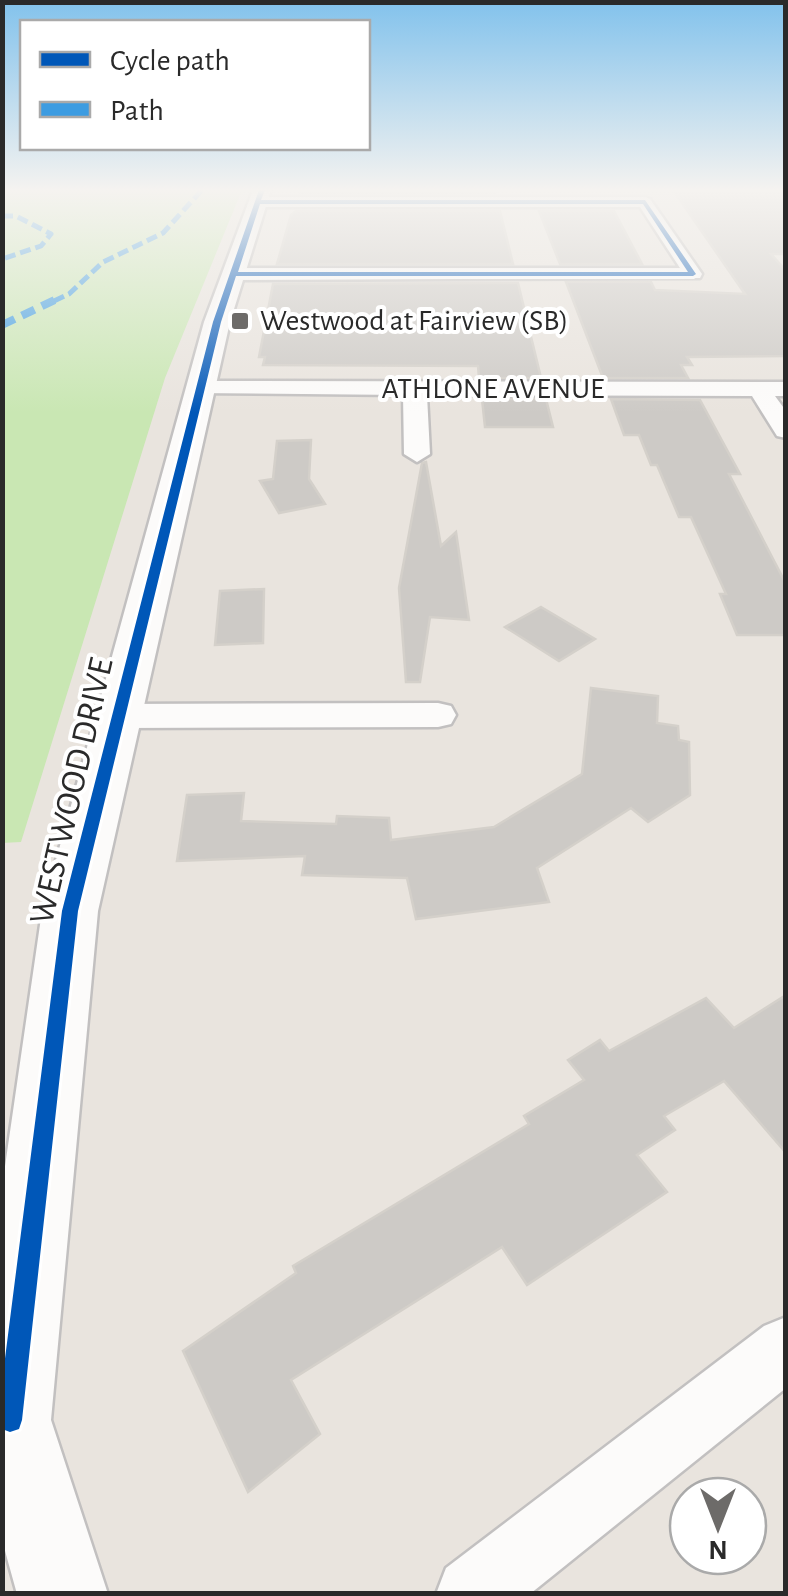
<svg xmlns="http://www.w3.org/2000/svg" width="788" height="1596" font-family="'Alegreya Sans',sans-serif">
<style>
.green{fill:#c9e7b3}
.building{fill:#cdcac6;stroke:#d4d0ca;stroke-width:2.5}
.lines{fill:none;stroke-linecap:round;stroke-linejoin:round}
.minor-casing{stroke:#c2c0c0;stroke-width:5}
.tertiary-casing{stroke:#c2c0c0;stroke-width:5}
.minor{fill:#fcfbfa;fill-rule:evenodd}
.tertiary{fill:#fcfbfa;fill-rule:evenodd}
.quiet-far1{stroke:#3d9ce1;stroke-width:5;stroke-dasharray:11 5;stroke-linecap:butt}
.quiet{stroke:#3d9ce1;stroke-width:8;stroke-dasharray:14 8;stroke-linecap:butt}
.cycleway-casing{stroke:#fff;stroke-width:6}
.cycleway{fill:#0057b8;fill-rule:evenodd}
.poi-dot{fill:#6d6b69;stroke:#fff;stroke-width:4}
.labels{text-anchor:middle;dominant-baseline:central;stroke-width:8;stroke-linejoin:round;paint-order:stroke}
.far-poi-label{font-size:30px;fill:#2a2a2a;stroke:#fff;text-anchor:start}
.far-street-label{font-size:30px;fill:#2a2a2a;stroke:#fff}
.street-label{font-size:35px;fill:#2a2a2a;stroke:#fff}
</style>
<rect width="100%" height="100%" fill="#e9e4de"/>
<polygon class="green" points="2,190 242,190 165,378 21,842 2,843"/>
<g class="building">
<polygon points="301,190 495,190 496,193 300,193"/>
<polygon points="673,190 786,190 786,254 771,254 786,271 786,356 687,357 692,365 681,365 688,378 603,378 566,282 651,282 655,290 745,294"/>
<polygon points="296,211 500,211 513,264 277,264 291,215"/>
<polygon points="539,211 614,211 642,264 560,264"/>
<polygon points="518,283 541,378 479,378 478,366 263,365 265,357 259,357 273,284"/>
<polygon points="482,399 546,399 553,427 485,427"/>
<polygon points="611,399 700,400 740,474 729,474 786,584 786,635 737,635 720,594 726,594 691,517 679,517 657,465 651,465 639,435 624,435"/>
<polygon points="311,440 309,479 325,504 279,513 260,481 273,479 277,441"/>
<polygon points="426,462 441,546 456,532 469,620 430,617 420,682 406,682 399,588 422,463"/>
<polygon points="264,589 263,643 215,645 220,591"/>
<polygon points="541,607 595,639 559,661 505,627"/>
<polygon points="591,688 658,696 657,723 678,726 679,740 689,742 690,795 648,822 631,808 537,868 549,902 416,919 407,878 302,875 305,856 177,861 187,795 244,793 241,821 336,824 337,816 389,818 391,840 494,827 582,774"/>
<polygon points="786,995 786,1153 724,1081 664,1116 675,1130 637,1155 667,1192 527,1285 502,1247 291,1380 320,1434 248,1492 183,1351 296,1273 293,1266 529,1124 524,1116 584,1080 568,1060 600,1040 609,1051 706,998 734,1028"/>
</g>
<g class="lines">
<defs>
<g id="minor">
<polygon points="645,197 650,199 702,274 700,278 232,280 223,274 232,268 680,268 640,207 258,207 250,202 258,197"/>
<polygon points="201,381 786,382 786,396 775,396 786,411 786,438 777,436 752,396 427,395 430,454 417,462 404,454 403,395 193,393 189,388 193,383"/>
<polygon points="438,703 451,706 456,715 451,724 438,727 119,728 106,725 101,716 106,707 119,704"/>
<polygon points="786,1317 786,1388 530,1594 436,1594 446,1568 764,1326"/>
</g>
<polygon id="tertiary" points="253,190 271,190 230,322 98,911 51,1420 108,1594 17,1594 2,1540 2,1187 42,911 204,322"/>
</defs>
<use href="#minor" class="minor-casing"/>
<use href="#tertiary" class="tertiary-casing"/>
<use href="#minor" class="minor"/>
<use href="#tertiary" class="tertiary"/>
<g class="quiet-far1">
<polyline points="2,216 16,216 51,234 41,246 2,259"/>
<polyline points="54,301 69,294 103,262 163,233 202,190"/>
</g>
<polyline class="quiet" points="2,325 59,298"/>
<defs>
<path id="cycleway" d="M259,190H265L261,200H645L696,274L693,276H236L221,322L78,911L22,1420L19,1429L10,1432L2,1429V1382L62,911L213,322ZM260,204H643L688,272H238Z"/>
</defs>
<use href="#cycleway" class="cycleway-casing"/>
<use href="#cycleway" class="cycleway"/>
</g>
<linearGradient id="sky" x2="0" y2="1"><stop stop-color="#82c2ec"/><stop offset="0.46" stop-color="#f5f3f0"/><stop offset="1" stop-color="#f5f3f0" stop-opacity="0"/></linearGradient>
<rect width="788" height="413" fill="url(#sky)"/>
<rect class="poi-dot" x="230" y="311" width="20" height="20" rx="5"/>
<g class="labels">
<g class="far-poi-label">
<text x="260" y="321">Westwood at Fairview (SB)</text>
</g>
<g class="far-street-label">
<text x="493" y="389">ATHLONE AVENUE</text>
</g>
<g class="street-label">
<text transform="translate(72 791) rotate(-77)">WESTWOOD DRIVE</text>
</g>
</g>
<rect width="788" height="1596" fill="none" stroke="#2a2a2a" stroke-width="10"/>
<rect x="20" y="20" width="350" height="130" fill="#ffffff" stroke="#aaaaaa" stroke-width="2.5"/>
<rect x="40" y="52" width="50" height="15" fill="#0057b8" stroke="#aaaaaa" stroke-width="2.5"/>
<text x="110" y="70" font-size="30" fill="#2a2a2a">Cycle path</text>
<rect x="40" y="102" width="50" height="15" fill="#3d9ce1" stroke="#aaaaaa" stroke-width="2.5"/>
<text x="110" y="120" font-size="30" fill="#2a2a2a">Path</text>
<g transform="translate(718 1526) rotate(180)"><circle r="48" fill="#ffffff" stroke="#aaaaaa" stroke-width="2.5"/>
<path d="M0-8L18 38L0 25L-18 38Z" fill="#6d6b69"/>
<text y="-15" font-size="28" font-weight="bold" text-anchor="middle" fill="#2a2a2a">N</text>
</g>
</svg>
